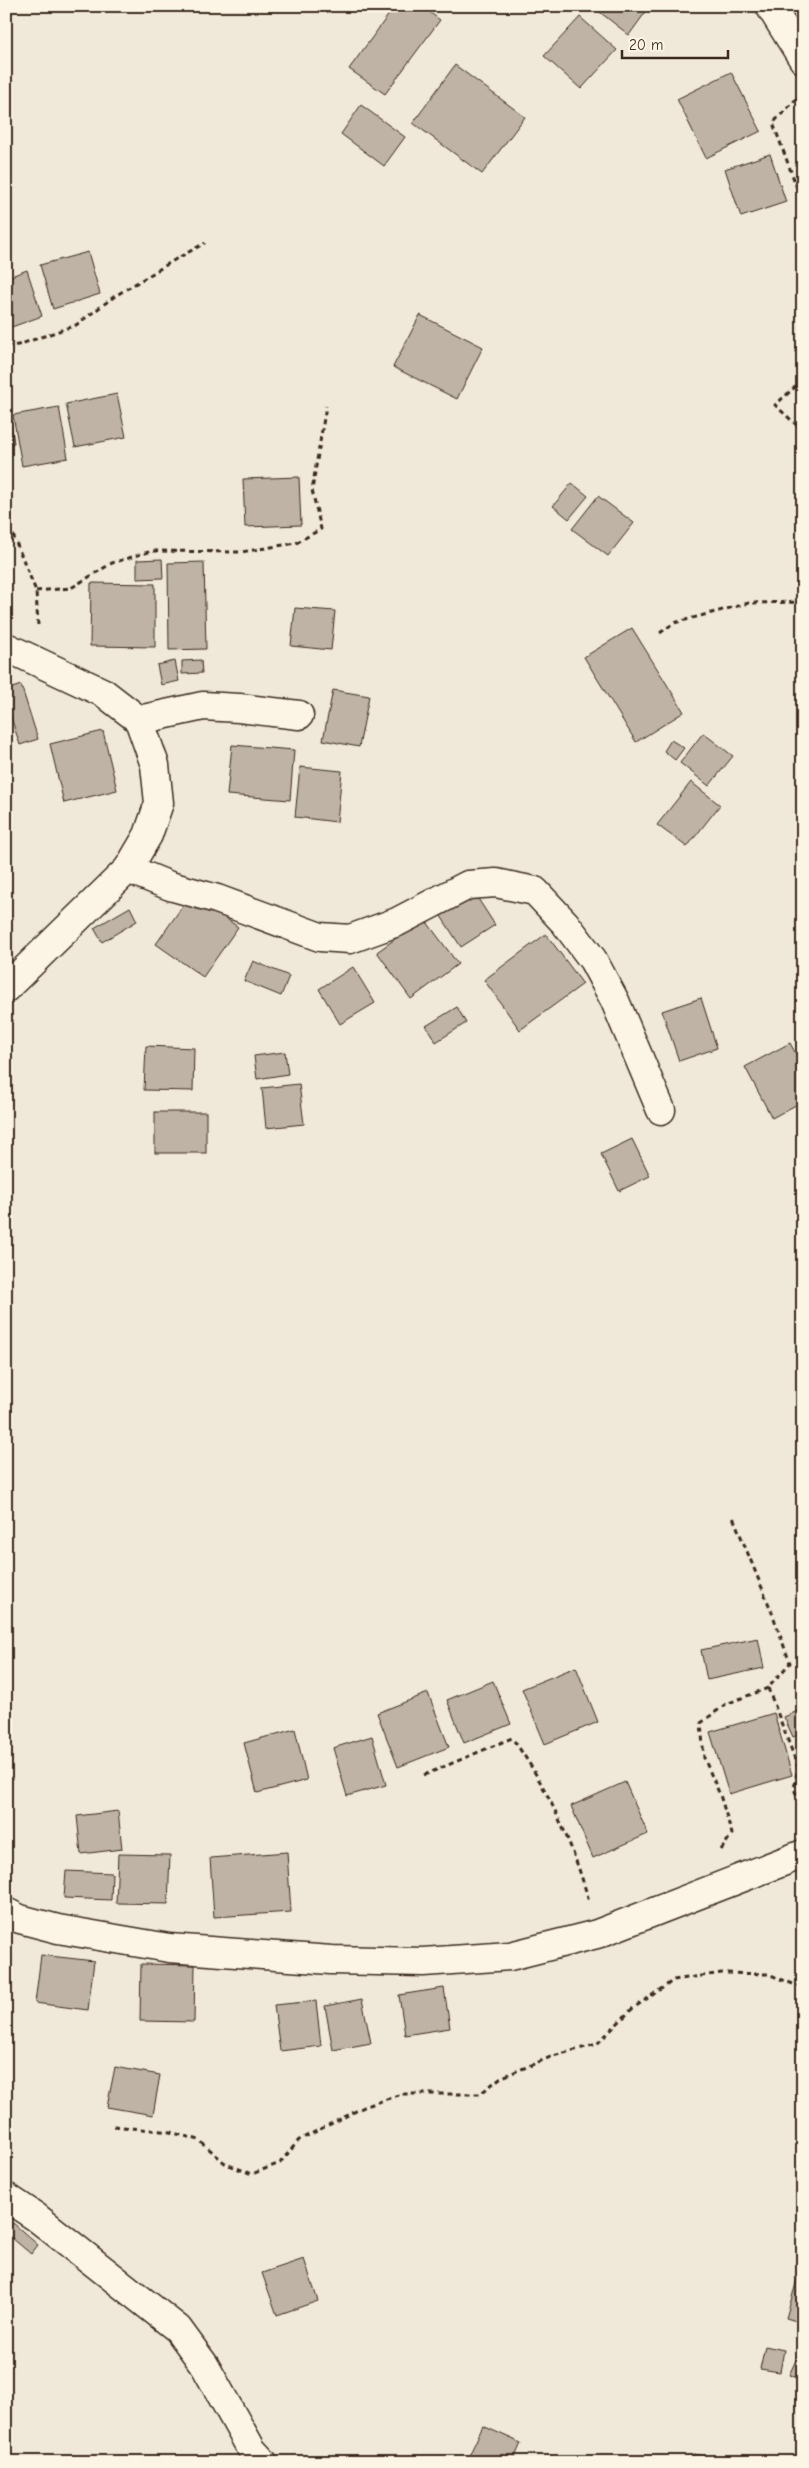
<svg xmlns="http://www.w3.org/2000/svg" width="809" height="2468" font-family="'Comic Neue',sans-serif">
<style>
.building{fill:#beb3a4;stroke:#3b2a1e}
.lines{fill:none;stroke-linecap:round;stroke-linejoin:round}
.minor-casing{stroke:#3b2a1e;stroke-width:31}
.path{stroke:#3b2a1e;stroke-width:3;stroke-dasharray:5 4;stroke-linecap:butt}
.minor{stroke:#fcf5e5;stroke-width:28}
</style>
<rect width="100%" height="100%" fill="#f0e9d9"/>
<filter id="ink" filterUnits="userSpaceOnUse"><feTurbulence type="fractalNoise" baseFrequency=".02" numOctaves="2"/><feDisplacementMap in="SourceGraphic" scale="10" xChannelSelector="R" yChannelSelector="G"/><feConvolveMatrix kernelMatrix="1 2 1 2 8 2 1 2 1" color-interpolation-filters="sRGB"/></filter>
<g filter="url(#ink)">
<g class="building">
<polygon points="395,6 421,6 440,20 385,94 349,69"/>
<polygon points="592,6 650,6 629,35"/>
<polygon points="580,17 617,50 581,89 544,56"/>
<polygon points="455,65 525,117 482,174 413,123"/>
<polygon points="731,72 761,131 706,158 677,99"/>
<polygon points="361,105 405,137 384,166 341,134"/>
<polygon points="770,154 786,202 741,217 725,169"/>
<polygon points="88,252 100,294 53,309 40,265"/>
<polygon points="27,270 42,316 6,329 6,278"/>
<polygon points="420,315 483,347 457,399 393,367"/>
<polygon points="117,394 126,437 75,447 66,404"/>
<polygon points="59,407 68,458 22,466 13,415"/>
<polygon points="11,424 14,443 6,445 6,425"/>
<polygon points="299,477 301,525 245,527 243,479"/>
<polygon points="572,483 588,496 569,519 553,506"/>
<polygon points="598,496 634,523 608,556 572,529"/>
<polygon points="162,559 163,578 137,579 137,560"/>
<polygon points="204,562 206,649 169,650 168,563"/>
<polygon points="91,583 155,584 155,647 90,646"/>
<polygon points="295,608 335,611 331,650 291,646"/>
<polygon points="632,628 684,712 636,742 584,657"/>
<polygon points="201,660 202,673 182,674 182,661"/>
<polygon points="175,661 179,681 161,685 157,665"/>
<polygon points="21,685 38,739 20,745 6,702 6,690"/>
<polygon points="333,690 369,696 359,747 323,740"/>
<polygon points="103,731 117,790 64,803 50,744"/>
<polygon points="703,733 733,756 709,786 680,763"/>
<polygon points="671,740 684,748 675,760 664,751"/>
<polygon points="232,745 294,750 290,800 227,795"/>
<polygon points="300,767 342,771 337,822 295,817"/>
<polygon points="691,782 720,805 687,847 657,825"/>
<polygon points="473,891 495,925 461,947 439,913"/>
<polygon points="191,894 238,927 203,977 156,944"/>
<polygon points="130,907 137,921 102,942 94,928"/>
<polygon points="424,918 458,964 411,999 377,952"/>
<polygon points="546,934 583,984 520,1030 484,980"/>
<polygon points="253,961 289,976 281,996 244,981"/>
<polygon points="353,967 375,1003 340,1024 319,989"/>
<polygon points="701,998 717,1048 679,1061 662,1011"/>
<polygon points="457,1007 466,1023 436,1042 426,1026"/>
<polygon points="790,1043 803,1067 803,1101 772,1118 745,1067"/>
<polygon points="146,1046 194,1048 193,1091 144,1090"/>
<polygon points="285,1052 288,1074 257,1079 254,1056"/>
<polygon points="299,1084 304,1124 266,1128 262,1088"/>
<rect x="155" y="1112" width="51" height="41"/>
<polygon points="632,1139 650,1176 619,1191 601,1154"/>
<polygon points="758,1638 764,1668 707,1680 701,1650"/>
<polygon points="576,1667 598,1722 545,1744 522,1689"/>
<polygon points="493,1681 511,1724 464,1743 447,1700"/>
<polygon points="428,1693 449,1747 398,1767 377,1713"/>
<polygon points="800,1710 803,1715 803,1733 793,1737 784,1717"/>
<polygon points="774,1713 792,1775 729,1794 710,1732"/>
<polygon points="295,1729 307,1780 257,1793 244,1743"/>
<polygon points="372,1736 386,1785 347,1796 333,1748"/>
<polygon points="625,1782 648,1834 593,1858 571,1806"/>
<polygon points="118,1811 122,1849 81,1854 77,1816"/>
<polygon points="287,1852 291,1912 214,1917 210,1858"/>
<polygon points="118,1854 170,1855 168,1904 116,1903"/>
<polygon points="66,1871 112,1873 111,1900 64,1898"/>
<polygon points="41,1955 94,1961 88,2010 35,2003"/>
<polygon points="141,1964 195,1965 194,2022 140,2021"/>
<polygon points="444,1988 450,2028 405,2035 399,1995"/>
<polygon points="362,1999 371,2043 333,2050 325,2006"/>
<polygon points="316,2001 321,2046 280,2051 274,2005"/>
<polygon points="115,2067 160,2075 153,2115 107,2107"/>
<polygon points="13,2223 38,2245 31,2254 6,2233"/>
<polygon points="304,2259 318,2301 277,2315 262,2273"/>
<polygon points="803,2259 803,2323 786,2318"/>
<polygon points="803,2345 803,2381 789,2375"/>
<polygon points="765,2346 784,2350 780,2372 760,2369"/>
<polygon points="483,2426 521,2443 513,2462 477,2462 468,2458"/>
<polygon points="693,2454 739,2462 691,2462"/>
</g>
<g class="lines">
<defs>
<g id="minor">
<polyline points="770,6 803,59"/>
<polyline points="6,647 104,693 139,720 155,765 159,803 148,835 128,869 6,988"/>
<polyline points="139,720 203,706 239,708 299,715"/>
<polyline points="128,869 170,886 217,899 320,937 350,939 397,922 468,885 496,883 535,891 565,923 593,960 615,1001 661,1110"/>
<polyline points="6,1912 20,1919 58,1929 169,1948 331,1960 423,1962 510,1956 597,1934 803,1854"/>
<polyline points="6,2197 36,2217 178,2329 205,2366 252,2450 263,2462"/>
</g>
</defs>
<use href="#minor" class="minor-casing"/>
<g class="path">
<polyline points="803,92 773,123 803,204"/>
<polyline points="6,346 18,345 76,325 115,296 176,259 205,243"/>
<polyline points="803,380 775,405 803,431"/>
<polyline points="6,518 36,591 38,626"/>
<polyline points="36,591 71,588 112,563 152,551 241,552 296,543 321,529 312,490 326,406"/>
<polyline points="660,633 674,623 749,603 803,602"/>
<polyline points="768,1688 798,1767 794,1789 803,1809"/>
<path d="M424,1775L512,1738C546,1784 574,1846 589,1902"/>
<polyline points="721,1850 732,1834 720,1795 704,1758 701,1723 726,1704 768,1688 790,1663 771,1610 733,1517"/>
<polyline points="114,2126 170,2132 199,2140 226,2164 252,2174 280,2163 299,2140 364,2107 401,2094 480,2094 500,2078 553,2056 597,2044 632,2009 674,1980 722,1973 768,1974 803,1988"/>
</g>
<use href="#minor" class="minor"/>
</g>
</g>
<rect width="809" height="2468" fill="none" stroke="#fcf5e5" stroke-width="25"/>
<rect x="12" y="12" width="784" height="2443" fill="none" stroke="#3b2a1e" stroke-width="2" filter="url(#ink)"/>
<path d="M622 50v8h106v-8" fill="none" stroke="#3b2a1e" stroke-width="2.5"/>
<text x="629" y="50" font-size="15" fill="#3b2a1e" stroke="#fcf5e5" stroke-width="4" paint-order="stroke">20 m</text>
</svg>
